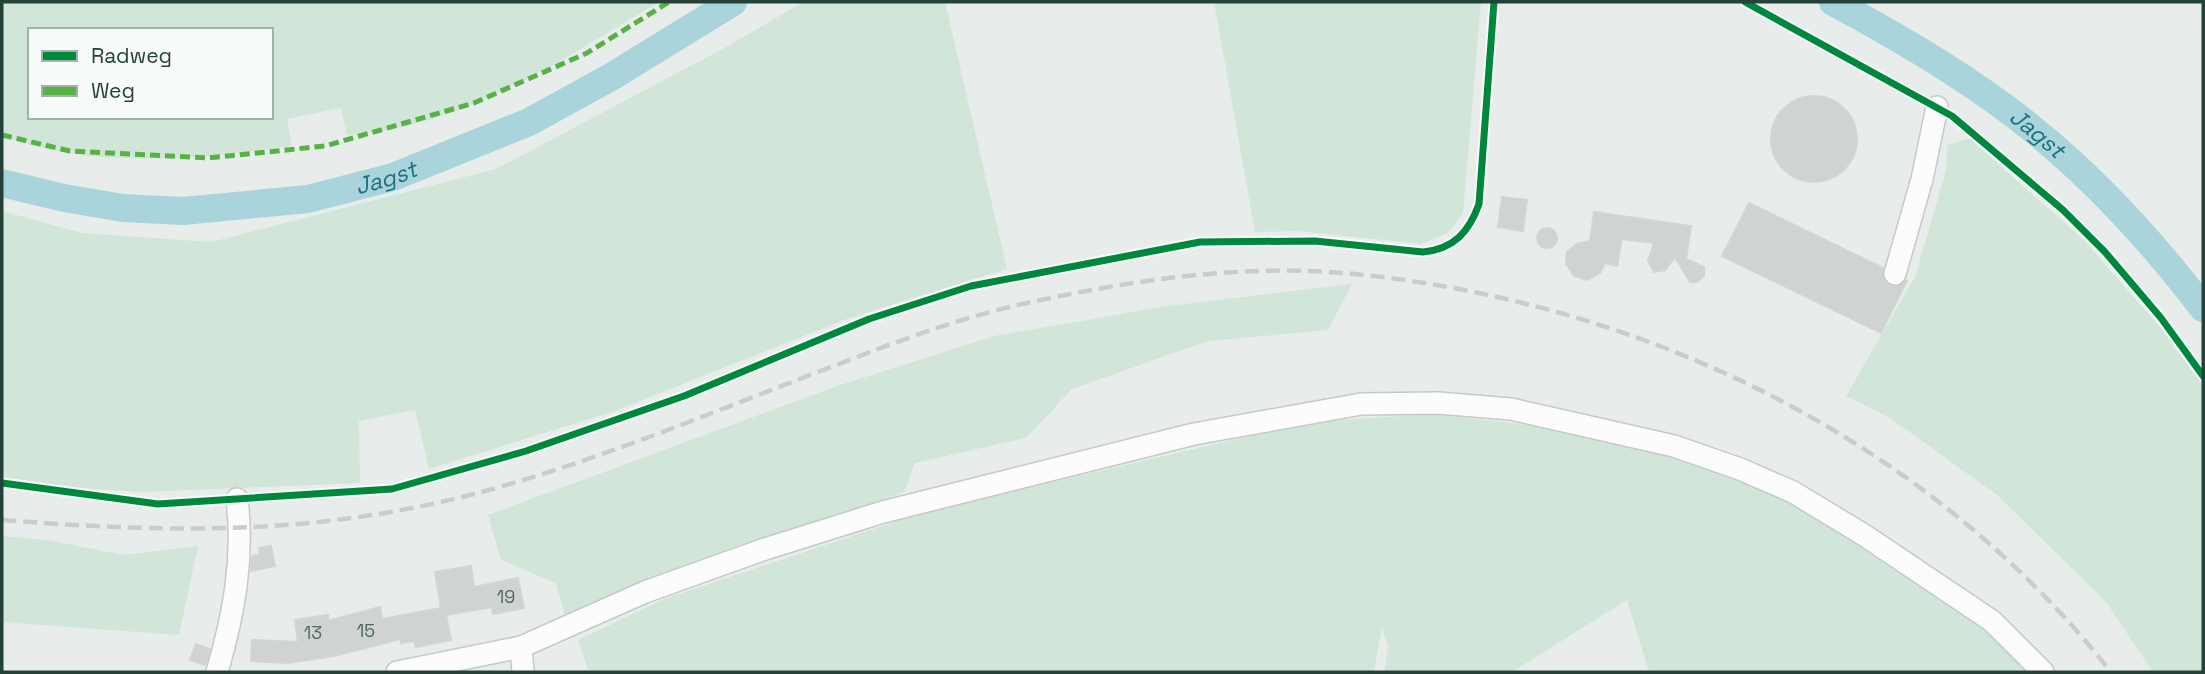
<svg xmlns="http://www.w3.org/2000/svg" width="2205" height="674" font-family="'Space Grotesk',sans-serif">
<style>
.green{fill:#d1e6d8;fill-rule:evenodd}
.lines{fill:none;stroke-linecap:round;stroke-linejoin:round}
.stream{stroke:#a9d4db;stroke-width:4.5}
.river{stroke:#a9d4db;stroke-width:28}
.building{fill:#cfd4d2;stroke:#d1d6d4;stroke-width:2}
.minor-casing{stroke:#c5cac8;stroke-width:24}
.minor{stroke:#fcfcfc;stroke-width:21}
.rail{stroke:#c9cdcc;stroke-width:4.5;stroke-dasharray:14 7;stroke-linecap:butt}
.quiet{stroke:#55b346;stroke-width:5;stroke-dasharray:10 5;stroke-linecap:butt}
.cycleway-casing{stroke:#f7fbf9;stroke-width:11}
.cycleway{stroke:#00873e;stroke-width:7}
.labels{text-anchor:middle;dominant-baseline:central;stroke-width:5;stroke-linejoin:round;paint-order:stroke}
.number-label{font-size:18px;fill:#506761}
.water-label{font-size:23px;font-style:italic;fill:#1c6f80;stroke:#f7fbf9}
</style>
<rect width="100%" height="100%" fill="#e8edeb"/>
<g class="green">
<path d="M2,2H659C562,60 462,128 347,135L341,108L287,119L292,146C196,159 95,170 2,136ZM30,30H271V117H30Z"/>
<polygon points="803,2 945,2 1007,269 844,320 618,410 429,469 415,410 359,421 360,483 142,492 79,488 2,477 2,211 82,233 211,242 496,169 728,46"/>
<polygon points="1214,2 1481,2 1463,213 1448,233 1421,244 1297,231 1255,232"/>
<polygon points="1969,138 2084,240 2163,331 2203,386 2203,672 2153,672 2106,602 1997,495 1890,418 1846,396 1915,277 1946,171 1947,145"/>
<polygon points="1352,284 1328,330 1208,341 1072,389 1026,438 915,463 904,492 565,616 556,583 501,560 488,515 837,386 994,336 1168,306"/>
<polygon points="1432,414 1562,429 1660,451 1769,487 1862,543 1971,617 2030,672 1649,672 1627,600 1512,672 1384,672 1388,647 1382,627 1374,672 589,672 578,640 664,599 924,512 1310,422"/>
<polygon points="2,536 47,540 124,555 198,546 179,635 2,622"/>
</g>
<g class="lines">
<polyline class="stream" points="710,2 719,9"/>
<g class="river">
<path id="s1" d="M1833,2C1902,39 1974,81 2035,131C2098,182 2154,244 2203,308"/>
<path id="s2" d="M2,183L64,198L123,208L183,211L308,199L393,177L529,122L611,77L733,2"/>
</g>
</g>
<g class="building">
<circle cx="1814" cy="139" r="43"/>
<polygon points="1502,197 1527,200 1523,231 1498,227"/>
<polygon points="1749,203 1883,268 1883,278 1891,286 1899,286 1907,280 1881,333 1722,256"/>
<polygon points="1594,212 1691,226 1686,259 1704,267 1704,276 1697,282 1690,282 1675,257 1665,270 1654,272 1648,261 1654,243 1622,239 1617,266 1605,263 1600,273 1587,280 1574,276 1566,264 1567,252 1577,244 1590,241"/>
<circle cx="1547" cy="238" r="10"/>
<polygon points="271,546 275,566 251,571 252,556 260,554 259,548"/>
<polygon points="471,566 474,587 518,578 524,608 493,614 492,607 446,615 451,640 416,647 414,641 401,643 401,639 334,656 288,663 251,661 252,640 298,642 295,620 328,615 328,621 380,607 382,619 441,608 435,572"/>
<polygon points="196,644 210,649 205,665 190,660"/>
</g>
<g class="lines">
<defs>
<g id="minor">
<polyline points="1895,274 1922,179 1937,107"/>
<polyline points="521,647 523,672"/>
<path d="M217,672C234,614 244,560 237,499"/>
<polyline points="397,672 521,647 645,592 765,549 883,512 1194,434 1361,404 1438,403 1511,409 1674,446 1740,469 1793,492 1864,535 1992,621 2043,672"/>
</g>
</defs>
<use href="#minor" class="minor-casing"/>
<use href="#minor" class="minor"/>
<path class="rail" d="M2,520C182,534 334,536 510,484C612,454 711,413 810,375C881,348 952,319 1027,303C1132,280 1246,263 1355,274C1646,303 1928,440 2111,672"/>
<polyline class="quiet" points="2,135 70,151 208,158 325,146 474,103 587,53 669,2"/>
<defs>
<g id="cycleway">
<polyline points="1745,2 1952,116 2063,210 2105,252 2161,318 2203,376"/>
<path d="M2,483L158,504L392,489L526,451L684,396L869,319L971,286L1200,242L1315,241L1423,252C1454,249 1469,232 1479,204L1494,2"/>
</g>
</defs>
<use href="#cycleway" class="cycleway-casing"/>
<use href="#cycleway" class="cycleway"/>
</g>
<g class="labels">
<g class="number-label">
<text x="506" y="596">19</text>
<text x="366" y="630">15</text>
<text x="313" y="632">13</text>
</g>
<g class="water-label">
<text stroke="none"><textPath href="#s1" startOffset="243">Jagst</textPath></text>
<text stroke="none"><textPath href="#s2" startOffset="390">Jagst</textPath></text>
</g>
</g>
<rect width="2205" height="674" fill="none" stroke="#24423a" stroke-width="7"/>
<rect x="28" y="28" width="245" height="91" fill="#f7fbf9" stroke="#a3b1ad" stroke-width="2"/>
<rect x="42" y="51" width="35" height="10" fill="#00873e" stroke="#a3b1ad" stroke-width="2"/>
<text x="91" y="63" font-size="21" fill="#24423a">Radweg</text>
<rect x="42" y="86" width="35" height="10" fill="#55b346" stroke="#a3b1ad" stroke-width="2"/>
<text x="91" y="98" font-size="21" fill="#24423a">Weg</text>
</svg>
